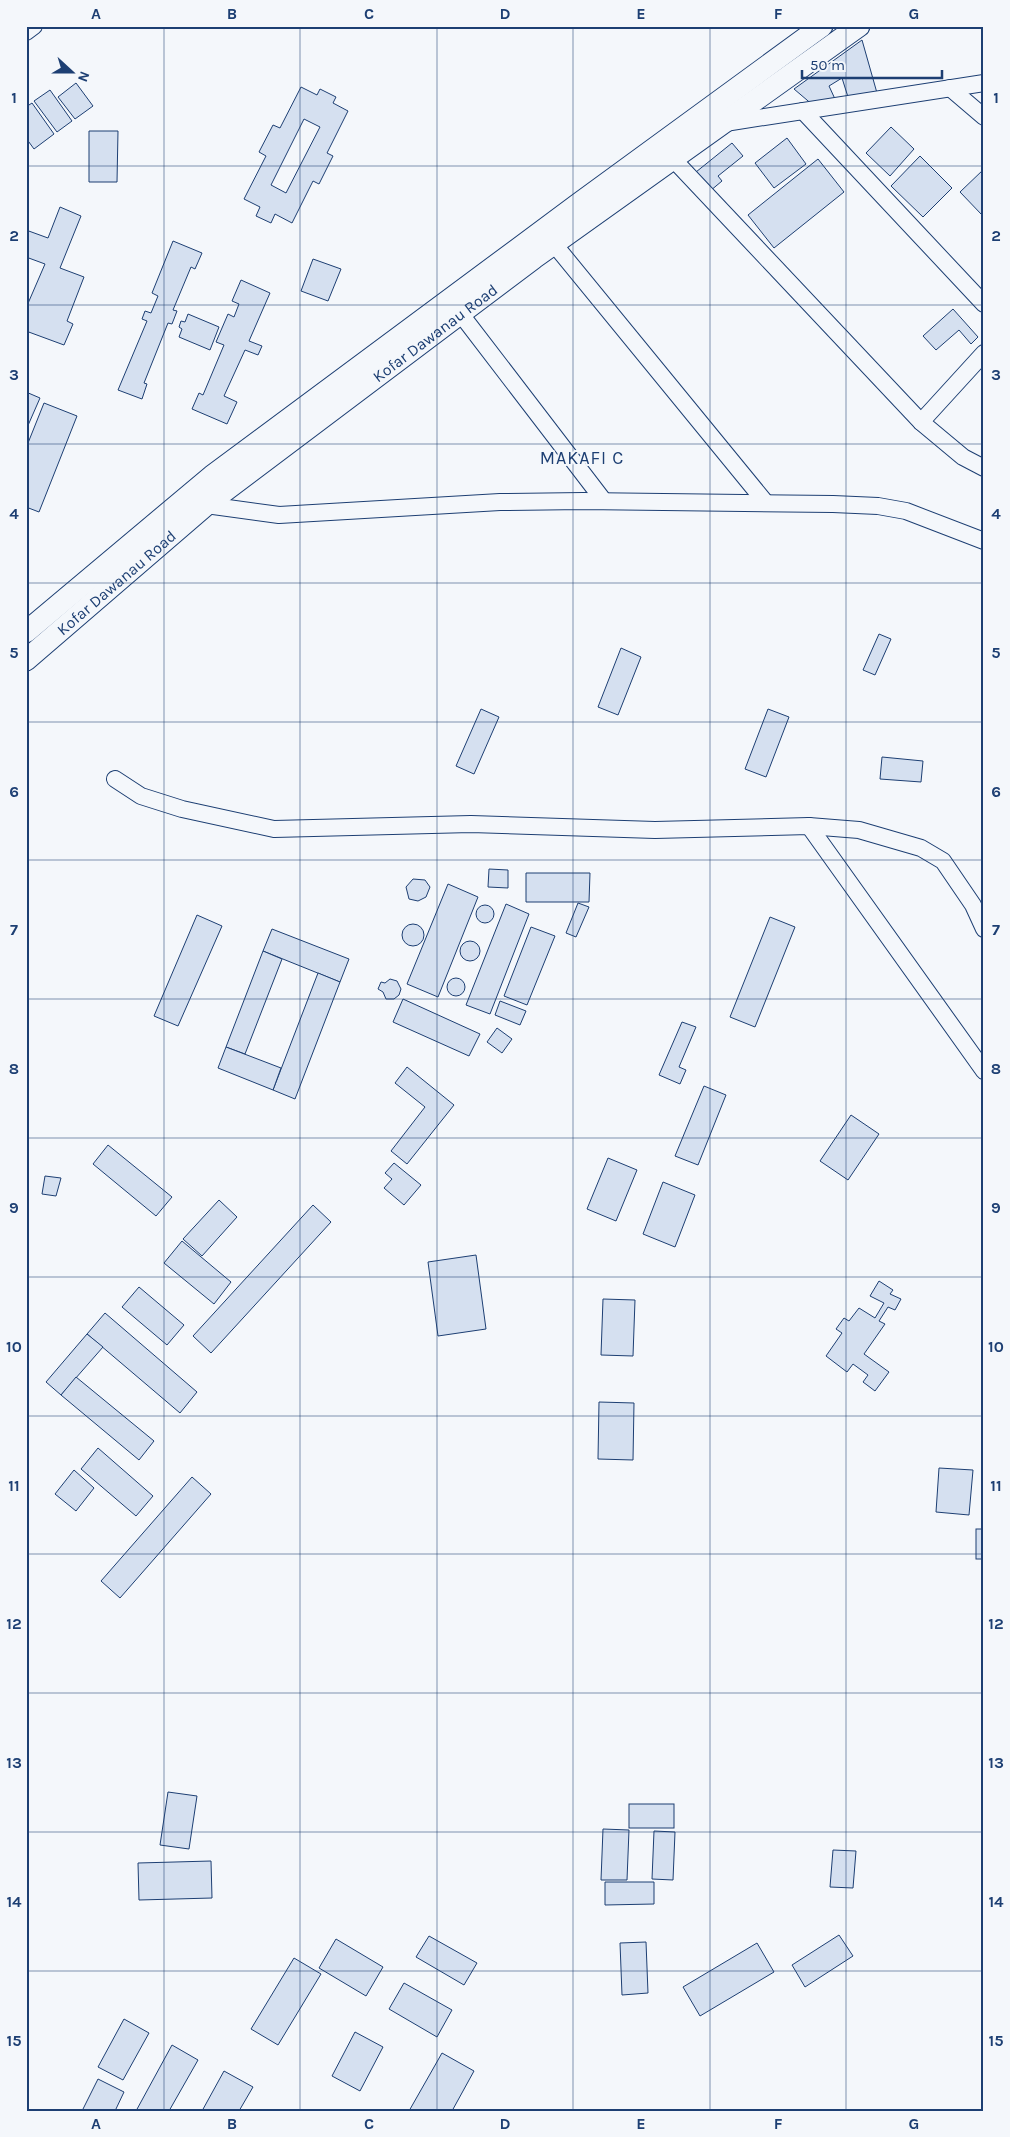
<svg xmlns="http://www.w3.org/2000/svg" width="1010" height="2137" font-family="Karla,sans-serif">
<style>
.building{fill:#d5e0f0;stroke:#1d3f73;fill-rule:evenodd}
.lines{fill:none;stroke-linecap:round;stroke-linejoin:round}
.minor-casing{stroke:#1d3f73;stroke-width:18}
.tertiary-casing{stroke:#1d3f73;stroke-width:23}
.minor{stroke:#f4f7fb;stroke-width:16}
.tertiary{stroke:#f4f7fb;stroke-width:21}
.grid{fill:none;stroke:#1d3f73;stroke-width:1;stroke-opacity:0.55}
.labels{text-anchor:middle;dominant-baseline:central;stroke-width:4;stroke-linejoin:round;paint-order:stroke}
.street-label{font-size:16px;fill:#1d3f73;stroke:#f4f7fb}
.neighbourhood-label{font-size:18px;letter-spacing:1px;fill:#1d3f73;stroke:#f4f7fb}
.neatline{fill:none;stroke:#1d3f73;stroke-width:2}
.grid-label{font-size:16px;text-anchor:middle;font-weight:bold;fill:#1d3f73}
</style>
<rect width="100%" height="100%" fill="#f4f7fb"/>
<g class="building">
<polygon points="862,40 877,93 848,97 842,78 829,86 835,99 814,106 794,89"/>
<polygon points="76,83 93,106 75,119 58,97"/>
<path d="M301,87L317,95L320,89L336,97L333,103L348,111L327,153L333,156L319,184L313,181L292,223L275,214L271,223L256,216L260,207L244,199L266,156L259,152L273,125L280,128ZM304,119L320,127L286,193L271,185Z"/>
<polygon points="50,90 72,121 57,132 34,101"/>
<polygon points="32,103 54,134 34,149 26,138 26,107"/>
<polygon points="891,127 914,149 890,176 866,153"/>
<polygon points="89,131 118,131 117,182 89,182"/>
<polygon points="787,138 806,164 774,188 755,163"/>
<polygon points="732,143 743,156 718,176 722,181 710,191 696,172"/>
<polygon points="920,156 952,188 923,217 891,186"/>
<polygon points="818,159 844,192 774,248 748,215"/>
<polygon points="984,169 984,214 982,215 960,192"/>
<polygon points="60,207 81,216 60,268 84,277 67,321 73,324 64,345 26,331 26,308 45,264 26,257 26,230 48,238"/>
<polygon points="173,241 202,253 195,269 191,267 173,310 177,311 172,324 168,323 144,383 147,384 142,399 118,390 147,321 142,319 145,311 151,313 158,296 152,293"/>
<polygon points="313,259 341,269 328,301 301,291"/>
<polygon points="241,280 270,293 249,341 262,346 258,355 245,350 224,396 237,402 227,424 192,409 199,393 203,395 224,345 216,342 228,314 234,317 239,304 232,301"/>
<polygon points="953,309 978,337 971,344 959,330 936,350 923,336"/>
<polygon points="188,314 219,327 210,350 179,337 182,329 179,327 181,321 185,322"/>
<polygon points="26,392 40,398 26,430"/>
<polygon points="44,403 77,416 39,512 26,507 26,448"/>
<polygon points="879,634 891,639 875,675 863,670"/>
<polygon points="621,648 641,657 618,715 598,707"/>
<polygon points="481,709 499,717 474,774 456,766"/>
<polygon points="768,709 789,717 766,777 745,769"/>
<polygon points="882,757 923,761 921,782 880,779"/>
<polygon points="489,869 508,870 508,888 488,887"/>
<polygon points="526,873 590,873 589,902 526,902"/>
<polygon points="413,879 425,880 430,887 426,897 418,901 409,899 406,887"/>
<polygon points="448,884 478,897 438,997 407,984"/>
<polygon points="578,903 589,907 576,937 566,933"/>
<polygon points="506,904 529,914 490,1014 466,1005"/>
<circle cx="485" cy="914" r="9"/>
<polygon points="197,915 222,926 178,1026 154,1016"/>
<polygon points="770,917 795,927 755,1027 730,1017"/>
<circle cx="413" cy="935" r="11"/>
<polygon points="531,927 555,936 527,1005 504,996"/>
<polygon points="272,929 349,959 340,982 263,951"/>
<circle cx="470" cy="951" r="10"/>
<polygon points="263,951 282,959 245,1054 226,1047"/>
<polygon points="318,973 340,982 295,1099 273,1090"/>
<circle cx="456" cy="987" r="9"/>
<polygon points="390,979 397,981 401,989 399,995 394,999 386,999 383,992 378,989 381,982 385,983"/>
<polygon points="403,999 480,1034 469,1056 393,1022"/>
<polygon points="500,1001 526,1011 520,1025 495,1015"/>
<polygon points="682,1022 696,1027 679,1067 686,1070 680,1084 659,1075"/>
<polygon points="497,1028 512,1039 502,1053 487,1042"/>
<polygon points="226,1047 281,1068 273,1090 218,1068"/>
<polygon points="407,1067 454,1105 407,1164 391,1151 425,1107 395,1083"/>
<polygon points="704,1086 726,1095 698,1165 675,1156"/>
<polygon points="851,1115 879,1134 848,1180 820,1161"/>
<polygon points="108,1145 172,1197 156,1216 93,1164"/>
<polygon points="608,1158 637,1170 616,1221 587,1209"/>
<polygon points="394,1163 421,1185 404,1205 384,1188 392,1179 385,1173"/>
<polygon points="45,1176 61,1178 56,1196 42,1194"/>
<polygon points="663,1182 695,1195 675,1247 643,1234"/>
<polygon points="219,1200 237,1217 202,1256 183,1239"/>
<polygon points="313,1205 331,1222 211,1353 193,1336"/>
<polygon points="182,1241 231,1282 214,1304 164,1263"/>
<polygon points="476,1255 486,1329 438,1336 428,1262"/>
<polygon points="879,1281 893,1290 890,1294 901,1299 895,1310 888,1307 879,1321 885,1324 864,1354 889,1372 875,1391 863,1382 868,1375 853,1364 847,1372 826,1356 842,1333 836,1329 844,1318 849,1321 859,1308 875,1318 884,1303 870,1296"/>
<polygon points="139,1287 184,1325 167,1345 122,1307"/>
<polygon points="603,1299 635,1300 633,1356 601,1355"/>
<polygon points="105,1313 197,1392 180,1413 87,1334"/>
<polygon points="87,1334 103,1347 61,1395 46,1382"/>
<polygon points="76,1377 154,1441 139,1460 61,1395"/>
<polygon points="599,1402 634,1403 633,1460 598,1459"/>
<polygon points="98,1448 153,1496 136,1516 81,1469"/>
<polygon points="939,1468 973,1470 969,1515 936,1512"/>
<polygon points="74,1470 94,1488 76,1511 55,1494"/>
<polygon points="192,1477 211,1494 120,1598 101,1581"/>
<rect x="976" y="1529" width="8" height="30"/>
<polygon points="168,1792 197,1796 189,1849 160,1845"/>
<rect x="629" y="1804" width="45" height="24"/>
<polygon points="603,1829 629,1830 627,1880 601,1880"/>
<polygon points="654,1831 675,1832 673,1880 652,1879"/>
<polygon points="833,1850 856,1851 853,1888 830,1887"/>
<polygon points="211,1861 212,1898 139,1900 138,1863"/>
<polygon points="605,1882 654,1882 654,1904 605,1905"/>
<polygon points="839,1935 853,1956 805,1987 792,1965"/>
<polygon points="429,1936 477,1963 464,1985 416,1957"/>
<polygon points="336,1939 383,1967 366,1996 319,1968"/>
<polygon points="646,1942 648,1993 622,1995 620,1943"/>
<polygon points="757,1943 774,1972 700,2016 683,1987"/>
<polygon points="294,1958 321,1974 278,2045 251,2029"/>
<polygon points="404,1983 452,2010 437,2037 389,2009"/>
<polygon points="124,2019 149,2033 123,2080 98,2067"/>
<polygon points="355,2032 383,2047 360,2091 332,2076"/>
<polygon points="172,2045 198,2060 169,2111 136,2111"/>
<polygon points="442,2053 474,2071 452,2111 409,2111"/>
<polygon points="224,2071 253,2087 239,2111 202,2111"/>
<polygon points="98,2079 124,2092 115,2111 82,2111"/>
</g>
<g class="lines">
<defs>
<g id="minor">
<polyline points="26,32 34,26"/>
<polyline points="950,88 984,117"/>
<polyline points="803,111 984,304"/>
<polyline points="725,123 984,83"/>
<polyline points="674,160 921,422 963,457 984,468"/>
<polyline points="554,244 766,503"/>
<polyline points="460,313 604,501"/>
<polyline points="921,422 984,353"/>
<polyline points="206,505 279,515 500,502 583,501 833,504 878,506 906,511 984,541"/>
<polyline points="115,779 141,796 182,809 274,829 471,824 655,830 809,826 859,830 921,848 943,861 973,905 984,929"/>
<polyline points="809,826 984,1071"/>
</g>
<g id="tertiary">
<polyline points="26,632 212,476 577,205 822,26"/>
<path id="s1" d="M26,660L206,505L534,258L859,26"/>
</g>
</defs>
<use href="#minor" class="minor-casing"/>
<use href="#tertiary" class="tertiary-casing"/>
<use href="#minor" class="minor"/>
<use href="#tertiary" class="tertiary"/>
</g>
<path class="grid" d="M164,26V2111M300,26V2111M437,26V2111M573,26V2111M710,26V2111M846,26V2111M26,166H984M26,305H984M26,444H984M26,583H984M26,722H984M26,860H984M26,999H984M26,1138H984M26,1277H984M26,1416H984M26,1554H984M26,1693H984M26,1832H984M26,1971H984"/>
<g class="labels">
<g class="street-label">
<text stroke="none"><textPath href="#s1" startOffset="524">Kofar Dawanau Road</textPath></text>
<text stroke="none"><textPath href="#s1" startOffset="119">Kofar Dawanau Road</textPath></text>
</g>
<g class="neighbourhood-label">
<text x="582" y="458">MAKAFI C</text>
</g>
</g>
<rect width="1010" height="2137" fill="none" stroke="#f4f7fb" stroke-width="55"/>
<g transform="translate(72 72) rotate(111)" stroke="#f4f7fb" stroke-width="4" paint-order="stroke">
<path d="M0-4L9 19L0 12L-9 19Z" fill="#1d3f73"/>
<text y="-8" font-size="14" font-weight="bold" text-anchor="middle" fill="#1d3f73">N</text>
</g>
<path d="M802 70v8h140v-8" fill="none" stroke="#1d3f73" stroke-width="2.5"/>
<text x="810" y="70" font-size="15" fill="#1d3f73" stroke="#f4f7fb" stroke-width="4" paint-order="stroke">50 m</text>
<rect x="28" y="28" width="954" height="2082" class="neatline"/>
<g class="grid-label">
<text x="96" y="19">A</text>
<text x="232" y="19">B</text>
<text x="369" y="19">C</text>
<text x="505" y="19">D</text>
<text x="641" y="19">E</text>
<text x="778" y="19">F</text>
<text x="914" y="19">G</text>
<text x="14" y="103">1</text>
<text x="996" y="103">1</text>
<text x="14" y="241">2</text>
<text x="996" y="241">2</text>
<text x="14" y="380">3</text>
<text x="996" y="380">3</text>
<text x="14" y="519">4</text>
<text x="996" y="519">4</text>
<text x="14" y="658">5</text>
<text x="996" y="658">5</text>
<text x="14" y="797">6</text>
<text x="996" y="797">6</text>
<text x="14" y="935">7</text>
<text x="996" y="935">7</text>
<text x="14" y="1074">8</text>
<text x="996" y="1074">8</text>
<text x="14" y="1213">9</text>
<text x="996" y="1213">9</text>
<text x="14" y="1352">10</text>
<text x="996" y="1352">10</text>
<text x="14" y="1491">11</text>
<text x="996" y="1491">11</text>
<text x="14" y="1629">12</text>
<text x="996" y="1629">12</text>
<text x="14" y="1768">13</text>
<text x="996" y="1768">13</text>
<text x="14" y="1907">14</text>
<text x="996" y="1907">14</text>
<text x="14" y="2046">15</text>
<text x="996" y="2046">15</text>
<text x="96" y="2129">A</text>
<text x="232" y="2129">B</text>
<text x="369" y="2129">C</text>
<text x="505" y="2129">D</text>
<text x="641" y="2129">E</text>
<text x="778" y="2129">F</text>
<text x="914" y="2129">G</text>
</g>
</svg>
